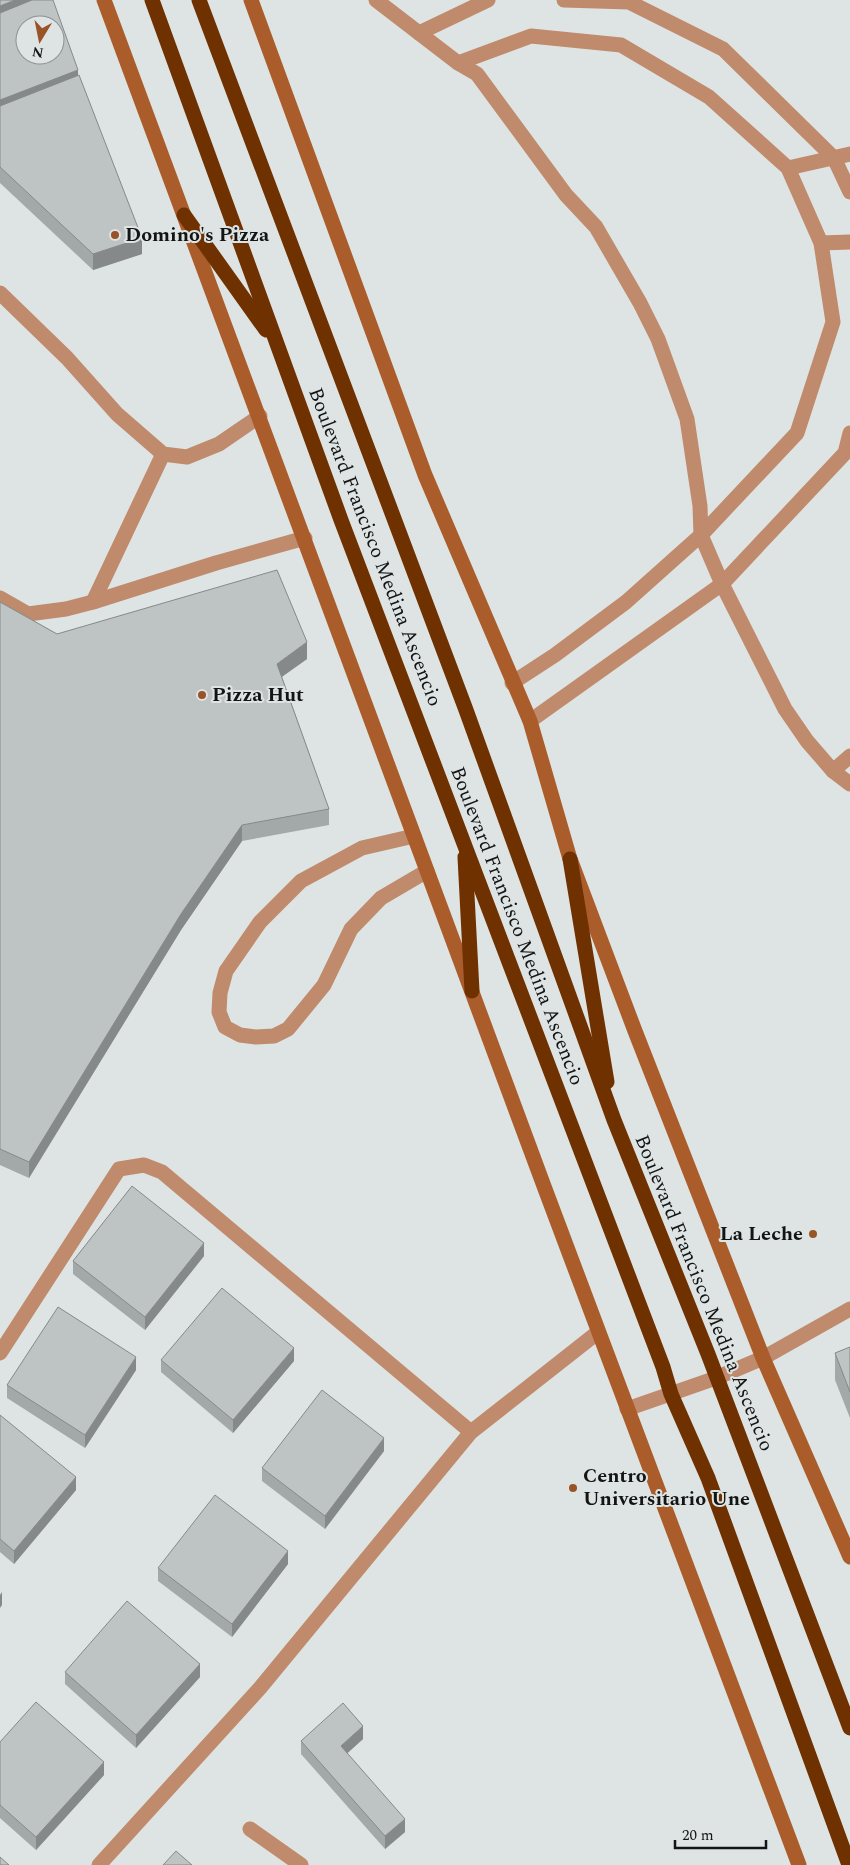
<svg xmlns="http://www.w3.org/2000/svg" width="850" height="1865" font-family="Spectral,serif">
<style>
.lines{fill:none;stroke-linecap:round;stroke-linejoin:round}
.lane{stroke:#c08a6c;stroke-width:15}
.secondary{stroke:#aa5d2b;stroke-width:15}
.highway{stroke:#703100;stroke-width:15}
.wall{fill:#a3a9a9}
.shaded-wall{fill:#858989}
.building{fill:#bec4c4;stroke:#858989;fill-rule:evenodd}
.poi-dot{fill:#985327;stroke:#dee4e3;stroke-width:2}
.labels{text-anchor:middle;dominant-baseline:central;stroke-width:4;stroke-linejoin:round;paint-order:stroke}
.poi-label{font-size:20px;font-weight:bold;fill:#131515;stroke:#dee4e3;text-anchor:start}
.street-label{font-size:20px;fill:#131515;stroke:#dee4e3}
</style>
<rect width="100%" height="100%" fill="#dee4e3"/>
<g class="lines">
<g class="lane">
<polyline points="376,0 458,63 477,74 566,195 596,227 640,303 658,339 687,419 700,506 701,535 722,584 785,709 807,741 833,771 850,784"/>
<polyline points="564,0 629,2 723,49 834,158 850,192"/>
<polyline points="419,33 488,0"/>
<polyline points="458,63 531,36 621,45 709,97 788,168 821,243 833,322 797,433 701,535 626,602 555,655 512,683"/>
<polyline points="788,168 850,154"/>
<polyline points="821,243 850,242"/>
<polyline points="0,293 67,358 117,414 163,454 187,457 219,444 260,416"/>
<polyline points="0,598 28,614 66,609 93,602 216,563 305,538"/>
<polyline points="93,602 163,454"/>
<polyline points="530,721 722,584 845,453 850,433"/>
<polyline points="833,771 850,756"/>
<polyline points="414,836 362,848 301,881 260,922 226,971 220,993 219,1012 225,1027 240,1035 256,1037 274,1036 288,1029 324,985 351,929 381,898 427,871"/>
<polyline points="0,1353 119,1169 144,1165 162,1172 471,1432"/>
<polyline points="627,1409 716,1378 763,1358 850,1309"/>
<polyline points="250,1829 301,1865"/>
<polyline points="99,1865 260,1688 471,1432 597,1333"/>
</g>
<g class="secondary">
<path d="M104,0C336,621 563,1245 799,1865"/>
<polyline points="251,0 425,475 530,721 570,859 635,1031 763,1358 850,1557"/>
</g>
<g class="highway">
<polyline points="152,0 341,520 663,1367 671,1394 708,1478 849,1865"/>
<polyline points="199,0 466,710 614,1120 708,1354 850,1728"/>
<polyline points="184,215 266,330"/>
<polyline points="465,857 472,991"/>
<polyline points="570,859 607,1082"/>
</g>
</g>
<g class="wall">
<polygon points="0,0 78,76 142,254 93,270 0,183"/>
<polygon points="0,602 57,634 307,659 282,677 329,809 329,825 242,841 181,930 29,1178 0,1165"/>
<polygon points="204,1256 145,1330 73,1274 73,1261"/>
<polygon points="850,1347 850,1418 835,1380 835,1353"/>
<polygon points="161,1360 294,1361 233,1433 161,1372"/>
<polygon points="136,1370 85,1448 7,1398 7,1385"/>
<polygon points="0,1415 76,1490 14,1564 0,1552"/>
<polygon points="384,1451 325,1529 262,1481 262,1468"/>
<polygon points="288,1564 232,1637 158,1581 158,1568"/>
<polygon points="65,1672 200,1677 136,1748 65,1684"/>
<polygon points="363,1739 347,1753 405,1832 385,1849 301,1754 301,1741"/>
<polygon points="0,1742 104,1775 36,1850 0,1818"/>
</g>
<g class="shaded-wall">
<polygon points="15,0 51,0 0,22 0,6"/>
<polygon points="78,70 78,83 0,113 0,100"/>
<polygon points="142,238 142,254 93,270 93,254"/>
<polygon points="307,642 307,659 277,680 277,664"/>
<polygon points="242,825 242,841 181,930 29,1178 29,1162 181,914"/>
<polygon points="204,1243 204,1256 145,1330 145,1317"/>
<polygon points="294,1348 294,1361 233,1433 233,1420"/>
<polygon points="136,1357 136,1370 85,1448 85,1435"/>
<polygon points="384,1438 384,1451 325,1529 325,1516"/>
<polygon points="76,1477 76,1490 14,1564 14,1551"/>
<polygon points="288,1551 288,1564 232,1637 232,1624"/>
<polygon points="2,1592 2,1605 0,1608 0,1595"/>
<polygon points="200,1664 200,1677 136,1748 136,1735"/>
<polygon points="363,1726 363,1739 341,1759 341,1746"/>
<polygon points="104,1762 104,1775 36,1850 36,1837"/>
<polygon points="405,1819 405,1832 385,1849 385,1836"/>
</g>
<g class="building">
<polygon points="0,0 15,0 0,6"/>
<path d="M32,0H53L78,70L0,100V13ZM25,25H55V55H25Z"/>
<polygon points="79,75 142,238 93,254 0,167 0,106"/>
<polygon points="277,570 307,642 277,664 329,809 242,825 181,914 29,1162 0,1149 0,602 57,634"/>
<polygon points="132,1186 204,1243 145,1317 73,1261"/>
<polygon points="222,1288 294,1348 233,1420 161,1360"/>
<polygon points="58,1307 136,1357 85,1435 7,1385"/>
<polygon points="850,1347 850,1392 835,1353"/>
<polygon points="322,1390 384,1438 325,1516 262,1468"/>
<polygon points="0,1415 76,1477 14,1551 0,1539"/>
<polygon points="215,1495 288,1551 232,1624 158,1568"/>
<polygon points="127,1601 200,1664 136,1735 65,1672"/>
<polygon points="36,1702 104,1762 36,1837 0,1805 0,1742"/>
<polygon points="343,1703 363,1726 341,1746 405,1819 385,1836 301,1741"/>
<polygon points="176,1851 192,1865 163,1865"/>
<polygon points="0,1857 9,1865 0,1865"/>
</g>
<g class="poi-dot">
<circle cx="115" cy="235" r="5"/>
<circle cx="202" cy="695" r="5"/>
<circle cx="813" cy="1234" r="5"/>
<circle cx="573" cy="1488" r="5"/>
</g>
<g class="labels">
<g class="poi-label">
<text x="125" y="235">Domino's Pizza</text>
<text x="212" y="695">Pizza Hut</text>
<text x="803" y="1234" text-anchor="end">La Leche</text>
<text x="583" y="1476">Centro<tspan x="583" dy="23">Universitario Une</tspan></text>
</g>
<g class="street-label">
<text transform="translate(375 547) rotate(69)">Boulevard Francisco Medina Ascencio</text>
<text transform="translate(517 926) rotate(69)">Boulevard Francisco Medina Ascencio</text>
<text transform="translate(704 1293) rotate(68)">Boulevard Francisco Medina Ascencio</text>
</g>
</g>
<g transform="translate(40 40) rotate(190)"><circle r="24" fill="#dee4e3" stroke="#8d9191"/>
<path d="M0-4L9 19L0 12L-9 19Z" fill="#985327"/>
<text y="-8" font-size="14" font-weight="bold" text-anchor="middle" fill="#131515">N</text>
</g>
<path d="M675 1840v8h91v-8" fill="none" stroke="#131515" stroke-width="2.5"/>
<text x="682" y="1840" font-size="15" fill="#131515" stroke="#dee4e3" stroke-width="4" paint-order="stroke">20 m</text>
</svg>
